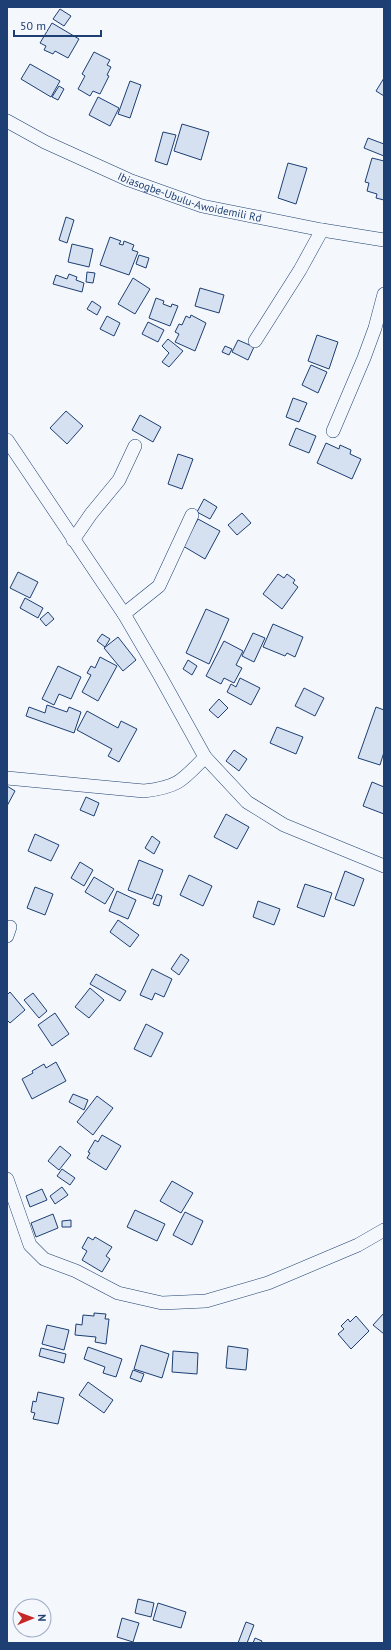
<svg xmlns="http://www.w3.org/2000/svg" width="391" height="1650" font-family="'PT Sans',sans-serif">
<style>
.building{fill:#d5e0f0;stroke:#1d3f73}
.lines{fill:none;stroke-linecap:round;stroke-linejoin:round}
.minor-casing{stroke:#1d3f73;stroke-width:14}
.minor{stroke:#f4f7fb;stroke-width:13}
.labels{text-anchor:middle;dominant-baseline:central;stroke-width:3;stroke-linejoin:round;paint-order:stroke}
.street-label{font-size:11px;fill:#1d3f73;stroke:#f4f7fb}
</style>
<rect width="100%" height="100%" fill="#f4f7fb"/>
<g class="building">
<polygon points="60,9 71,16 64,26 53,19"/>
<polygon points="52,23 79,39 68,58 55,51 53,54 44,50 46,46 40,43"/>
<polygon points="94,52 110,60 107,65 111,67 107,75 109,76 100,94 93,91 90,96 78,89 85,76 82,74"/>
<polygon points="30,64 60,81 51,97 21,79"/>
<polygon points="384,78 384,96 376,91"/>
<polygon points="130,81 141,85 130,118 118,114"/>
<polygon points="59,86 64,89 58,100 52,97"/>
<polygon points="98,97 119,108 110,126 89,115"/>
<polygon points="182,124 209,132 201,160 174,151"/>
<polygon points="163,132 176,135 167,165 155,161"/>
<polygon points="368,138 384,144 384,156 364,148"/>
<polygon points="372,158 384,161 384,200 376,198 377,194 367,191 369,183 365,182"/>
<polygon points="288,163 307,168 296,204 278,198"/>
<polygon points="66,217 74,220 67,243 59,240"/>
<polygon points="110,237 121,241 119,244 123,245 124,241 134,245 132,250 138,252 129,275 100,265"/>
<polygon points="72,244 93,249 89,267 68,262"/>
<polygon points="139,255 149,258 146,268 136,264"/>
<polygon points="87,272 95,273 93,283 86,282"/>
<polygon points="69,274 77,277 76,280 84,283 82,292 53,284 56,275 67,279"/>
<polygon points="133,278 150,289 135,314 118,304"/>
<polygon points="200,288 224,295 219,313 195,306"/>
<polygon points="156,298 164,301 163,304 171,307 172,304 178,306 170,326 149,318"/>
<polygon points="92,301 101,307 97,315 87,309"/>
<polygon points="191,315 206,323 195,351 175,342 179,334 175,332 179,324 182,325 186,316 190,318"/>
<polygon points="107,316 120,323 114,336 100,329"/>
<polygon points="148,322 164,330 158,342 142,334"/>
<polygon points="317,335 338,342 329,369 308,361"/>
<polygon points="168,339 183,351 169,367 162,362 169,353 162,346"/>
<polygon points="238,340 254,347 248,360 232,352"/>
<polygon points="225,346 232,349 229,355 222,352"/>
<polygon points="311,365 327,372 318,393 302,385"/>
<polygon points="293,398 307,403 299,422 286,417"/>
<polygon points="66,411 83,426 67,444 50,428"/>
<polygon points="140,415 161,427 153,442 132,430"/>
<polygon points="296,428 316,436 309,453 289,445"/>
<polygon points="326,443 339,449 340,445 351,450 350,454 361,459 352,479 317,463"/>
<polygon points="178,454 193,459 182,489 168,484"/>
<polygon points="204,499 217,507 210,519 197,512"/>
<polygon points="242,513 251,523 237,535 228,525"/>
<polygon points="198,519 220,531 205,559 183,546"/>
<polygon points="18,572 38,582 30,598 10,588"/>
<polygon points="278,574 284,578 287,574 295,580 293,583 298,587 282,609 263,594"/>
<polygon points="25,598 43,608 38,618 20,608"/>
<polygon points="206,609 229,619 209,664 186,653"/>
<polygon points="48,612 54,619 46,626 40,619"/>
<polygon points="273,624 303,637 295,657 287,653 285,656 263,647"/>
<polygon points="253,633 265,638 254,662 242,656"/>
<polygon points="102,634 110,639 105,647 97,641"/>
<polygon points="118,637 136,660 123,671 104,648"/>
<polygon points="224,641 243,651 236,665 242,668 234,683 224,678 221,684 206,676"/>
<polygon points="100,657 117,666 98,701 82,692 91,675 87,673 91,666 95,668"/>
<polygon points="188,660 197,666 192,675 183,669"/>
<polygon points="58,666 81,677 71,699 59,694 54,705 42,699"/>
<polygon points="240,678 260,688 251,705 227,692 231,684 236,687"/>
<polygon points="304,688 324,698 315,716 295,706"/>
<polygon points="219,699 228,708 218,718 209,710"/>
<polygon points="47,705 67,712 69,707 81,712 74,733 26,716 29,707 45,713"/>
<polygon points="376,707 384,710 384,752 380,765 358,758"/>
<polygon points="87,711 118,728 121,721 137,729 119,762 108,756 112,749 77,730"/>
<polygon points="277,727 303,737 296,754 270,743"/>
<polygon points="234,750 247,759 239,771 226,761"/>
<polygon points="372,782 384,787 384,814 363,806"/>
<polygon points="7,786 15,791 7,806"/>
<polygon points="86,797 99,803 94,816 80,810"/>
<polygon points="226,814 249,827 237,849 214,837"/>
<polygon points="35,834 59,845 51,861 28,851"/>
<polygon points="152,836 160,842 154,854 145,848"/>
<polygon points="139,860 163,870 152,899 128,890"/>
<polygon points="80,862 93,870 84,886 71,878"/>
<polygon points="345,871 364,879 354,906 335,899"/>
<polygon points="189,875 212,886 203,906 180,895"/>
<polygon points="94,877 114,889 105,904 85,892"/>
<polygon points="305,884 332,893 324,917 297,907"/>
<polygon points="35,887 53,894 45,915 27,908"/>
<polygon points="117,891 136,900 128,919 109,911"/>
<polygon points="157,894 162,896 159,906 153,904"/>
<polygon points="258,901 280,909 274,925 253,917"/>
<polygon points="118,920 139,935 130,947 110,932"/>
<polygon points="181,954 189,960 179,975 171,969"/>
<polygon points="152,969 172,979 164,997 155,993 152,1000 140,995"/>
<polygon points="96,974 126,991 120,1001 90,984"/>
<polygon points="90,988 104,1000 89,1018 75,1007"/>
<polygon points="10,992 25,1010 10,1023 7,1020 7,995"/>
<polygon points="33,993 47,1011 39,1018 24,1000"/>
<polygon points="55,1013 69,1034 52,1046 38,1025"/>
<polygon points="146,1024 163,1033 151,1057 134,1049"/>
<polygon points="56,1062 66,1081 32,1099 22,1079 33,1073 32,1071 44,1064 46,1068"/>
<polygon points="73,1094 88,1100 84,1110 69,1102"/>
<polygon points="97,1096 113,1108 93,1135 77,1122"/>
<polygon points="102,1135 121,1146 106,1170 87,1158 90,1153 88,1152 95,1140 98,1142"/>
<polygon points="60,1146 71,1155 59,1170 48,1161"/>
<polygon points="62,1169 75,1178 70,1185 57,1176"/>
<polygon points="172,1181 193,1193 181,1213 160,1201"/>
<polygon points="62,1187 68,1195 55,1204 50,1196"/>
<polygon points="42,1189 47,1200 30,1207 26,1196"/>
<polygon points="135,1210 165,1224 157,1241 127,1227"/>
<polygon points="185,1212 203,1221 192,1245 173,1235"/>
<polygon points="53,1214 58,1228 36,1237 31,1223"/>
<polygon points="71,1220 71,1227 62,1227 62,1221"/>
<polygon points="88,1237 93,1240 95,1237 112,1247 106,1256 110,1259 102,1272 82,1260 87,1251 82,1248"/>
<polygon points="94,1313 106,1314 105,1319 109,1319 106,1344 95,1342 96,1337 75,1335 76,1324 82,1325 83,1315 94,1316"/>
<polygon points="384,1313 384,1334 373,1325"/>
<polygon points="356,1316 369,1331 351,1349 338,1334 344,1329 341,1326 348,1319 350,1322"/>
<polygon points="47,1325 69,1330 64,1350 42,1344"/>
<polygon points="141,1345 169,1354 162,1378 134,1369"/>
<polygon points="228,1346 248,1349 246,1370 226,1368"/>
<polygon points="88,1347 122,1359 116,1377 103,1373 105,1367 84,1359"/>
<polygon points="41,1348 66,1354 64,1363 39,1356"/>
<polygon points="173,1351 198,1353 197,1374 172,1372"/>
<polygon points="133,1370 144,1374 141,1382 130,1378"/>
<polygon points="88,1382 113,1400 104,1413 79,1395"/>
<polygon points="38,1392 64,1398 58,1424 33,1419 35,1413 31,1412 33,1401 36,1402"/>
<polygon points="138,1599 154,1603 151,1617 135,1613"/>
<polygon points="158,1603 186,1612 181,1628 153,1620"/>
<polygon points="122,1618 139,1623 133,1642 117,1637"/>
<polygon points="246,1622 254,1625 247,1643 238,1643"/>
<polygon points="255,1638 262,1641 261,1643 253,1643"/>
</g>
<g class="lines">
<defs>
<g id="minor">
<path id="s1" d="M7,121L45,142L129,180L202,206L322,230L384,240"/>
<polyline points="255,341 300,270 322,230"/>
<polyline points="333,431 364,358 375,328 384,294"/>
<polyline points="7,440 124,614 159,674 205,757 247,802 284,825 384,866"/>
<polyline points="73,540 91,514 119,480 135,446"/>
<polyline points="124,614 159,586 192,515"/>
<path d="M7,778L144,791C178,787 182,781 205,757"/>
<polyline points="7,936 10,927"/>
<polyline points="7,1179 30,1245 44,1259 76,1271 118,1293 162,1303 206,1301 268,1283 358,1245 384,1230"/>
</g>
</defs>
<use href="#minor" class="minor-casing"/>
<use href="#minor" class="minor"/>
</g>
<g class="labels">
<g class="street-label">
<text stroke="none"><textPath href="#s1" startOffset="199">Ibiasogbe-Ubulu-Awoidemili Rd</textPath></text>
</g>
</g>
<rect width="391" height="1650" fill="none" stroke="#1d3f73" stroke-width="16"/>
<g transform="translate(32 1618) rotate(89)"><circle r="19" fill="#f4f7fb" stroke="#9eadc5"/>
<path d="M0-3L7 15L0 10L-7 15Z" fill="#c62828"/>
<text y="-6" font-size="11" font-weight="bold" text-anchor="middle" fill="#1d3f73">N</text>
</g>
<path d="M14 30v6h87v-6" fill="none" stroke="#1d3f73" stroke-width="2"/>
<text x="20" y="30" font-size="12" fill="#1d3f73" stroke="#f4f7fb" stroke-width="3" paint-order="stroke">50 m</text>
</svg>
